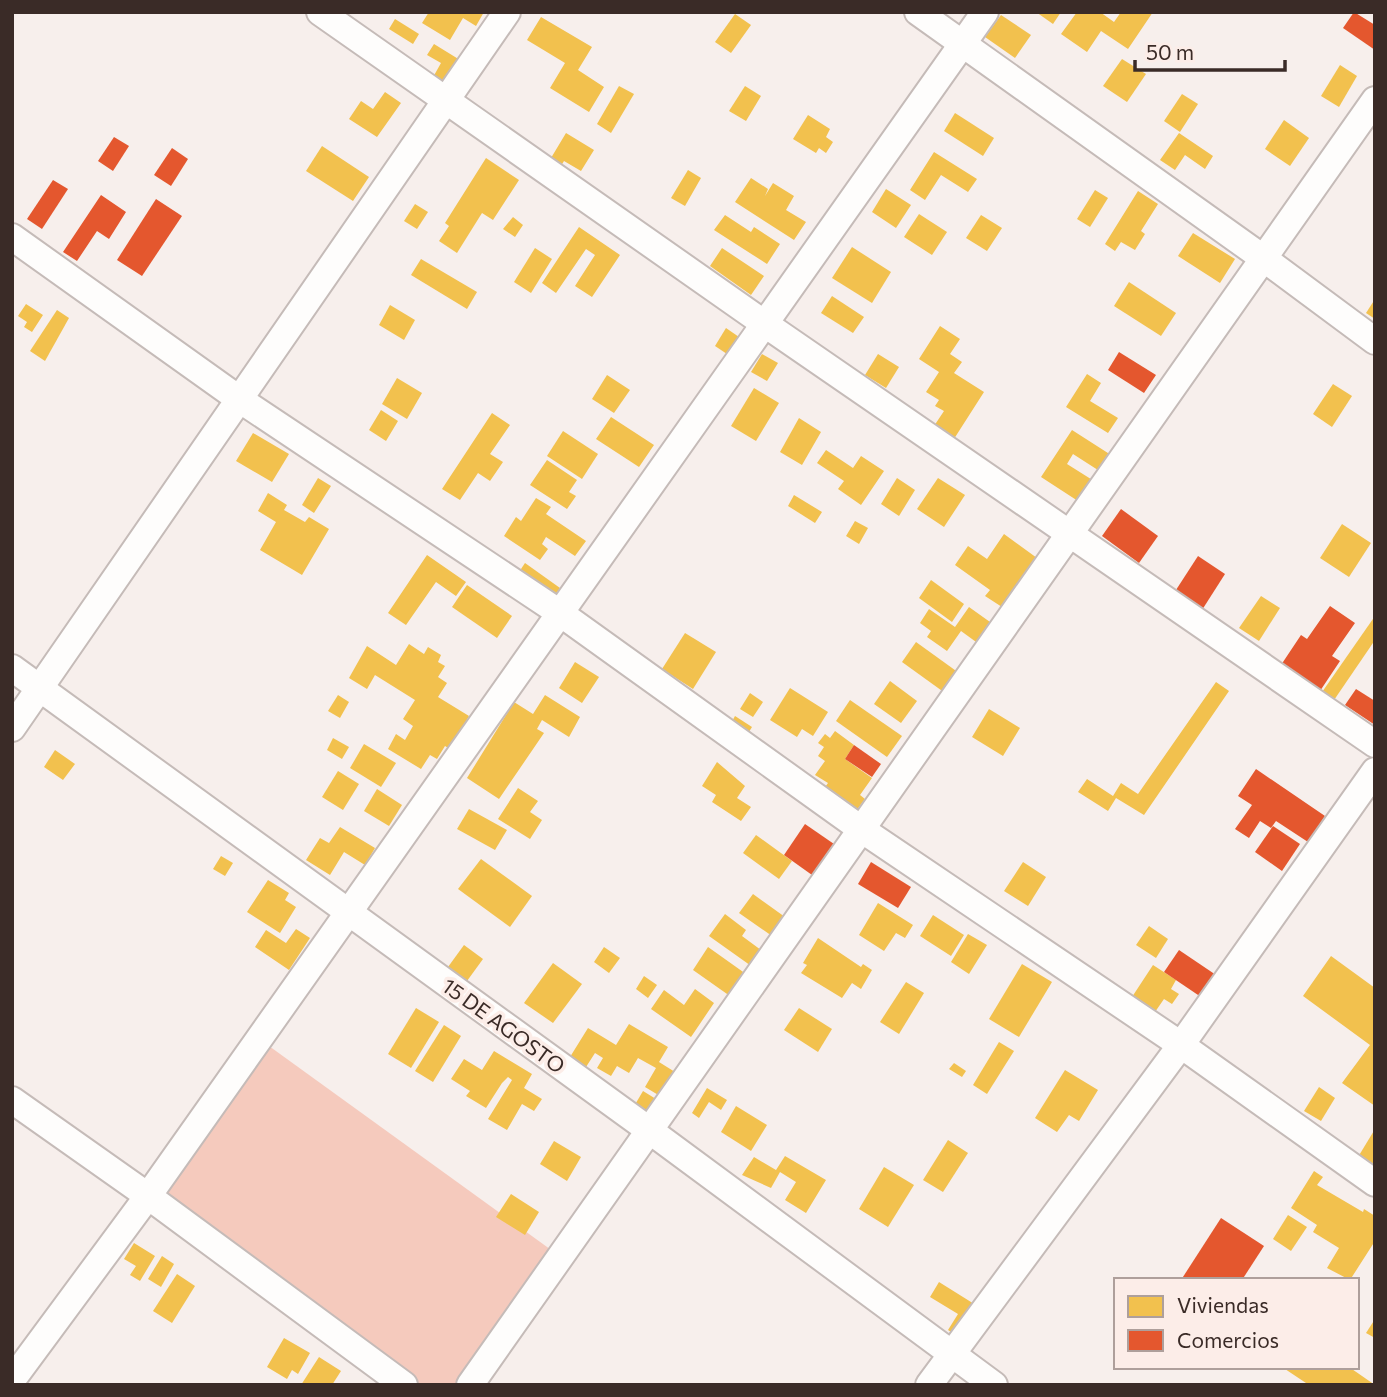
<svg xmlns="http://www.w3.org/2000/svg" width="1387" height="1397" font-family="Commissioner,sans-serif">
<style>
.green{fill:#f5cabd}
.homes{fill:#f2c14e}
.shops{fill:#e4572e}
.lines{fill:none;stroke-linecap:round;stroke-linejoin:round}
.minor-casing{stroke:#c5bbb8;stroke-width:30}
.minor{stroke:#fefdfc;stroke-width:26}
.labels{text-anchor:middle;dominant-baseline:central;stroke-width:7;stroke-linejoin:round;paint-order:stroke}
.street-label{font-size:21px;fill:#3a2b27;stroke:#fcede8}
</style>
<rect width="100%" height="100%" fill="#f7efec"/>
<polygon class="green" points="269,1046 554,1252 459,1385 411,1385 159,1196"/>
<g class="homes">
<polygon points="429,12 484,12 476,26 463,18 450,40 422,23"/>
<polygon points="1036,12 1061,12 1053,24"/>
<polygon points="1077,12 1100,12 1114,22 1121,12 1153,12 1128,49 1101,31 1087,52 1061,34"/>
<polygon points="735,14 751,25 731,53 715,42"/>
<polygon points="1001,15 1031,35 1015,58 985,37"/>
<polygon points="541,17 592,47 578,70 604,87 589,112 550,88 565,63 527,40"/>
<polygon points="395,19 419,34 413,44 389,29"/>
<polygon points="434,44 460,60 444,87 432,79 441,63 427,55"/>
<polygon points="1122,59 1146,74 1127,102 1103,86"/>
<polygon points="1340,65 1357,76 1339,107 1321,96"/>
<polygon points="619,86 634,94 611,133 597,124"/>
<polygon points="745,86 761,96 746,121 729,111"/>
<polygon points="385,92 401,103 377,137 349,119 361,101 373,109"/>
<polygon points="1182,94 1198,104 1180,132 1164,121"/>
<polygon points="955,113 994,138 983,156 944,131"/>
<polygon points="808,115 830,129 826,137 833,142 826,153 819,148 816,153 793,139"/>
<polygon points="1284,120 1309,138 1290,166 1265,149"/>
<polygon points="566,133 594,150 581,171 564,161 559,169 548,163"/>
<polygon points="1179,133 1213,156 1205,169 1185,155 1175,170 1160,160"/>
<polygon points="322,146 369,177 353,201 306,171"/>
<polygon points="934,152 977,179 968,192 941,175 925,200 910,190"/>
<polygon points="486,158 519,180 493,220 482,213 457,253 439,241 449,226 445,223"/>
<polygon points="688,170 701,178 685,206 671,198"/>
<polygon points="751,178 768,189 765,196 773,183 794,196 786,210 806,222 794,240 735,202"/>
<polygon points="886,189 911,205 896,228 872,212"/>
<polygon points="1095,190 1108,198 1090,227 1077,219"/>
<polygon points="1138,191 1158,204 1141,231 1145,234 1135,250 1121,242 1115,251 1105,244"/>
<polygon points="415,204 428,212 417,229 404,221"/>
<polygon points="919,214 947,232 932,255 904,237"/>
<polygon points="725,215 751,232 754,227 780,244 767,264 714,230"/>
<polygon points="981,215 1002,228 987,251 966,238"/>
<polygon points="513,217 523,225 515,237 503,229"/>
<polygon points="579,227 620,255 592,297 575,286 595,255 586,249 556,293 542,283"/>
<polygon points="1193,233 1235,259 1220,283 1178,256"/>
<polygon points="852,247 891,272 872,303 832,278"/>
<polygon points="535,248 552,259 531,293 514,282"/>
<polygon points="722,248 764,276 751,295 710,266"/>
<polygon points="421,259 477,292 467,309 411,275"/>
<polygon points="1129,282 1176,313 1161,336 1114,306"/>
<polygon points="832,296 864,317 853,333 821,313"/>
<polygon points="1375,299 1375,319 1366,313"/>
<polygon points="26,304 43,315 32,332 24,327 27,322 18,316"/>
<polygon points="390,305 415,320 404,340 379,325"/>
<polygon points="57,310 69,318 45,361 30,351"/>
<polygon points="940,326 960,339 950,354 962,362 954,373 984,392 952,442 932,429 944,411 935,406 939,400 926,392 939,372 919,359"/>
<polygon points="726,328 739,337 727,354 715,346"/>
<polygon points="762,354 778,363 767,381 751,372"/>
<polygon points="878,354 899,367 886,388 865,375"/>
<polygon points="1087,374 1101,383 1090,401 1118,418 1108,433 1066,407"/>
<polygon points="607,375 630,390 614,413 592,399"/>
<polygon points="397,378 422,393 407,419 382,404"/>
<polygon points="1333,384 1352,396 1332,427 1313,414"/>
<polygon points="754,388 779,403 756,441 731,426"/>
<polygon points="381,410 398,421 386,441 369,430"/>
<polygon points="492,413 510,425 490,454 503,462 490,481 478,473 460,500 442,489"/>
<polygon points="611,417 654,445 639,467 596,439"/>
<polygon points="799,418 821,432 802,465 780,452"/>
<polygon points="1072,430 1111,455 1101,472 1073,454 1067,464 1094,481 1081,503 1041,477"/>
<polygon points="563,431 598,454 582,479 547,456"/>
<polygon points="253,433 289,454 272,482 236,461"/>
<polygon points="826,450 853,468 861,456 884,471 861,505 838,489 844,481 817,463"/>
<polygon points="547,460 577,480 569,492 576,496 567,509 530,485"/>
<polygon points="318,478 331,486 314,513 302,505"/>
<polygon points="897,478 915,490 899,516 881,504"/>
<polygon points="938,478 965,495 944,527 917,509"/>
<polygon points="268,493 287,505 284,510 305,522 309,517 329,529 302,575 260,550 276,522 258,511"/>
<polygon points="794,495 822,512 815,523 788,506"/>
<polygon points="536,498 551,507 546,514 586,541 575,556 546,537 542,544 548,549 540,560 504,536 516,517 521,521"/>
<polygon points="855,521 868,528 859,544 846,536"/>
<polygon points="1342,524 1371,543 1349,577 1320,558"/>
<polygon points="1004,534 1037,558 1002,607 985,596 990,590 955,565 968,546 987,559"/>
<polygon points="427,555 466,582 456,596 436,582 406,625 388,613"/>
<polygon points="525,563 560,588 552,600 517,575"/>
<polygon points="931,580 964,604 952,622 919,598"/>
<polygon points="467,585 512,616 497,638 452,607"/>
<polygon points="1261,596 1280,608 1259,641 1239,628"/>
<polygon points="969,607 997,627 983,647 961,631 947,651 927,637 931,631 920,623 929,609 955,627"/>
<polygon points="1375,616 1375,640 1332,703 1320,695"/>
<polygon points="685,633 716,652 693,689 662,669"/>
<polygon points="916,642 959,673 945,693 902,662"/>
<polygon points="409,644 424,654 428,647 441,655 438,662 445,666 438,677 447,683 438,697 469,716 462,729 465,731 453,751 445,746 437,759 430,755 421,769 388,749 396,734 405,740 413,726 403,719 415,700 375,675 367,689 349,678 367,646 396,665"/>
<polygon points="575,662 599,677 582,703 559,688"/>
<polygon points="890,681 917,701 901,723 874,704"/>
<polygon points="1216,682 1229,691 1144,815 1116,798 1108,811 1078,792 1087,779 1113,796 1121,783 1138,794"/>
<polygon points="790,688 828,712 813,736 802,729 797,737 770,720"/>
<polygon points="750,693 763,702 753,717 740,709"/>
<polygon points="338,695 349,702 340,718 328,711"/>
<polygon points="545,695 580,717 569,737 542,720 537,729 544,733 499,799 467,778 514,702 533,714"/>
<polygon points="850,700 902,736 887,757 836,721"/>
<polygon points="989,709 1020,728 1003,756 972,737"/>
<polygon points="735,716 752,727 747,735 730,725"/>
<polygon points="835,731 854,745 845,759 872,778 860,795 865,799 856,811 818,797 828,783 815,775 825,761 818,756 824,747 818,743 825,734 830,738"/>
<polygon points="333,738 349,747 342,759 327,750"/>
<polygon points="364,744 396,763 381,787 350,768"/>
<polygon points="55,750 75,764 63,780 44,767"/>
<polygon points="717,762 745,786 737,798 751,807 741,821 712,802 716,795 702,786"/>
<polygon points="338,771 359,784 343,810 322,797"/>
<polygon points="518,788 538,801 530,812 542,820 530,839 498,819"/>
<polygon points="377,789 402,805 389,826 364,811"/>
<polygon points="469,809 507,830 495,850 457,829"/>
<polygon points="340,827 375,848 365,865 344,852 330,875 306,860 320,838 329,843"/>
<polygon points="756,835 792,861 779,879 743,853"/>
<polygon points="221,856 233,863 225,876 213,869"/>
<polygon points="481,859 532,896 510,927 458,889"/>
<polygon points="1023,862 1046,877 1028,906 1004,891"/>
<polygon points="268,880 289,893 285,900 296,907 280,933 247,912"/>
<polygon points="753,894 785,917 772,936 739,913"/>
<polygon points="878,903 913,925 905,938 896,933 884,951 859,935"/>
<polygon points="725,914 746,930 742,936 765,953 754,968 709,936"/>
<polygon points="933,915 964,935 951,956 920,936"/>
<polygon points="1149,926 1168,939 1156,958 1136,945"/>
<polygon points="296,929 310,938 289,970 255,947 266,930 286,943"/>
<polygon points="968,934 987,945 969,974 951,962"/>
<polygon points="818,938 861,967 863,964 872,970 861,989 852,983 842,998 801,973 807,965 803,963"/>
<polygon points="464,945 483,959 467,981 448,967"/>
<polygon points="604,947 620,958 609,973 594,962"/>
<polygon points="708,947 753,979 737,1001 693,970"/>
<polygon points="1331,956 1375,988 1375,1106 1342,1083 1370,1045 1303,996"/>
<polygon points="553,963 582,984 553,1023 524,1003"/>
<polygon points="1022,964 1052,982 1019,1037 989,1019"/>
<polygon points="1153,965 1176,980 1171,989 1179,994 1172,1004 1164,999 1155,1012 1132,997"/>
<polygon points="644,976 657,985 648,998 636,989"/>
<polygon points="906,982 924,993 899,1034 880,1022"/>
<polygon points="695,989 714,1003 691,1037 651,1009 664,990 684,1005"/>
<polygon points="416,1008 439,1022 411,1068 388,1054"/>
<polygon points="799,1008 832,1029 818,1052 784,1030"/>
<polygon points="629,1024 668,1047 659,1062 675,1072 660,1096 645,1087 656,1068 638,1058 629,1073 617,1066 611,1076 597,1068 603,1058 595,1053 586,1067 570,1057 588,1028 616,1045"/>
<polygon points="444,1025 461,1036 433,1082 415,1071"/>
<polygon points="999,1042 1014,1051 987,1094 973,1085"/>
<polygon points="494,1051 532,1074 524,1088 542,1099 534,1111 522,1104 507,1130 488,1119 512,1080 508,1077 502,1083 486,1108 466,1096 470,1091 451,1079 464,1059 482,1070"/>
<polygon points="954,1063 966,1071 962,1077 949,1069"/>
<polygon points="1065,1070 1098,1090 1079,1121 1069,1115 1057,1132 1035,1118"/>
<polygon points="1319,1087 1335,1098 1321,1121 1304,1111"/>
<polygon points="707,1088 727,1100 721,1110 709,1102 699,1118 692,1113"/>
<polygon points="643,1091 656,1099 646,1116 633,1108"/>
<polygon points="736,1106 767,1125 751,1151 721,1132"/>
<polygon points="1375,1129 1375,1174 1355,1162"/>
<polygon points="948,1140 968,1153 943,1192 923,1180"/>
<polygon points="554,1141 581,1157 567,1181 540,1164"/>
<polygon points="785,1156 826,1180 806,1213 785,1200 796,1182 780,1172 771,1188 742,1175 754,1157 776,1170"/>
<polygon points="884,1167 914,1185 888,1227 859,1209"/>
<polygon points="1314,1171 1323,1177 1317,1185 1363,1212 1364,1209 1375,1216 1375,1241 1350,1280 1327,1268 1339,1248 1313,1232 1317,1225 1291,1208"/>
<polygon points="511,1194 539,1212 525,1235 496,1217"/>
<polygon points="1288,1215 1307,1227 1291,1251 1273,1239"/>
<polygon points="134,1243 155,1256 140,1281 130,1275 136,1266 124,1259"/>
<polygon points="162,1256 174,1264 161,1287 148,1279"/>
<polygon points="177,1274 195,1286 172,1323 153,1311"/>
<polygon points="939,1282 979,1307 960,1338 948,1330 958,1314 930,1297"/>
<polygon points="1375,1319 1375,1338 1366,1333"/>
<polygon points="284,1338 310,1353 298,1374 292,1370 287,1379 267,1367"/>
<polygon points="319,1357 341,1371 332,1385 301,1385"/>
<polygon points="1282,1367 1349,1367 1375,1385 1309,1385"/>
</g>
<g class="shops">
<polygon points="1354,12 1375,25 1375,50 1343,28"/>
<polygon points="114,137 129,146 113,171 98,161"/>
<polygon points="172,148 188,159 171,186 154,175"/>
<polygon points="53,180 68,189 42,229 27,219"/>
<polygon points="101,195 126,212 109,239 97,231 77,261 63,252"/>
<polygon points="156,199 182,216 142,276 117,260"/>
<polygon points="1119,352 1156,375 1144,393 1108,370"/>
<polygon points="1121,509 1158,536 1139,563 1102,536"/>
<polygon points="1198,556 1225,574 1202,610 1174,593"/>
<polygon points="1330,606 1355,623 1332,656 1340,661 1318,694 1279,668 1301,635 1307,639"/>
<polygon points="1356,689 1375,701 1375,725 1345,705"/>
<polygon points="854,745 881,764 872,777 845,759"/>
<polygon points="1256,769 1325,816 1308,842 1276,821 1271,828 1260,821 1249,838 1235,829 1252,805 1238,796"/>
<polygon points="805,824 834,844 812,875 784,855"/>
<polygon points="1273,826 1300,844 1282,871 1255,852"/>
<polygon points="871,862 911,887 898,908 858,884"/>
<polygon points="1179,950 1216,975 1201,997 1164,972"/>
<polygon points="1221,1218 1264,1246 1242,1280 1181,1280"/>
</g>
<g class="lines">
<defs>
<g id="minor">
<polyline points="320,12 765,324 1375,744"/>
<polyline points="918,12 1263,258 1375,341"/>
<polyline points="12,237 239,399 560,613 861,829 1181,1045 1375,1183"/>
<polyline points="12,668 649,1130 994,1385"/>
<polyline points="12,728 507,12"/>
<polyline points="12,1100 148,1196 404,1385"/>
<polyline points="12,1380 148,1196 985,12"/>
<polyline points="470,1385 1375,100"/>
<polyline points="929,1385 1181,1045 1375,771"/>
</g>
</defs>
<use href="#minor" class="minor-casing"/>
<use href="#minor" class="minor"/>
</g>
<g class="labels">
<g class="street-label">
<text transform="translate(504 1025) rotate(36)">15 DE AGOSTO</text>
</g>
</g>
<rect width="1387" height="1397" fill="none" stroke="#3a2b27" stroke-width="28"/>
<rect x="1114" y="1278" width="245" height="91" fill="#fcede8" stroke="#ae9f9b" stroke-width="2"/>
<rect x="1128" y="1296" width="35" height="21" fill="#f2c14e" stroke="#ae9f9b" stroke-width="2"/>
<text x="1177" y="1313" font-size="21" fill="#3a2b27">Viviendas</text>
<rect x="1128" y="1330" width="35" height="21" fill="#e4572e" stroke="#ae9f9b" stroke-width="2"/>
<text x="1177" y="1348" font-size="21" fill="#3a2b27">Comercios</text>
<path d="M1135 60v10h150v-10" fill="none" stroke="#3a2b27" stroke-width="3.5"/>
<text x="1146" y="60" font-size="21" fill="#3a2b27" stroke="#fcede8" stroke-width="5" paint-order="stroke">50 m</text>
</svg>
